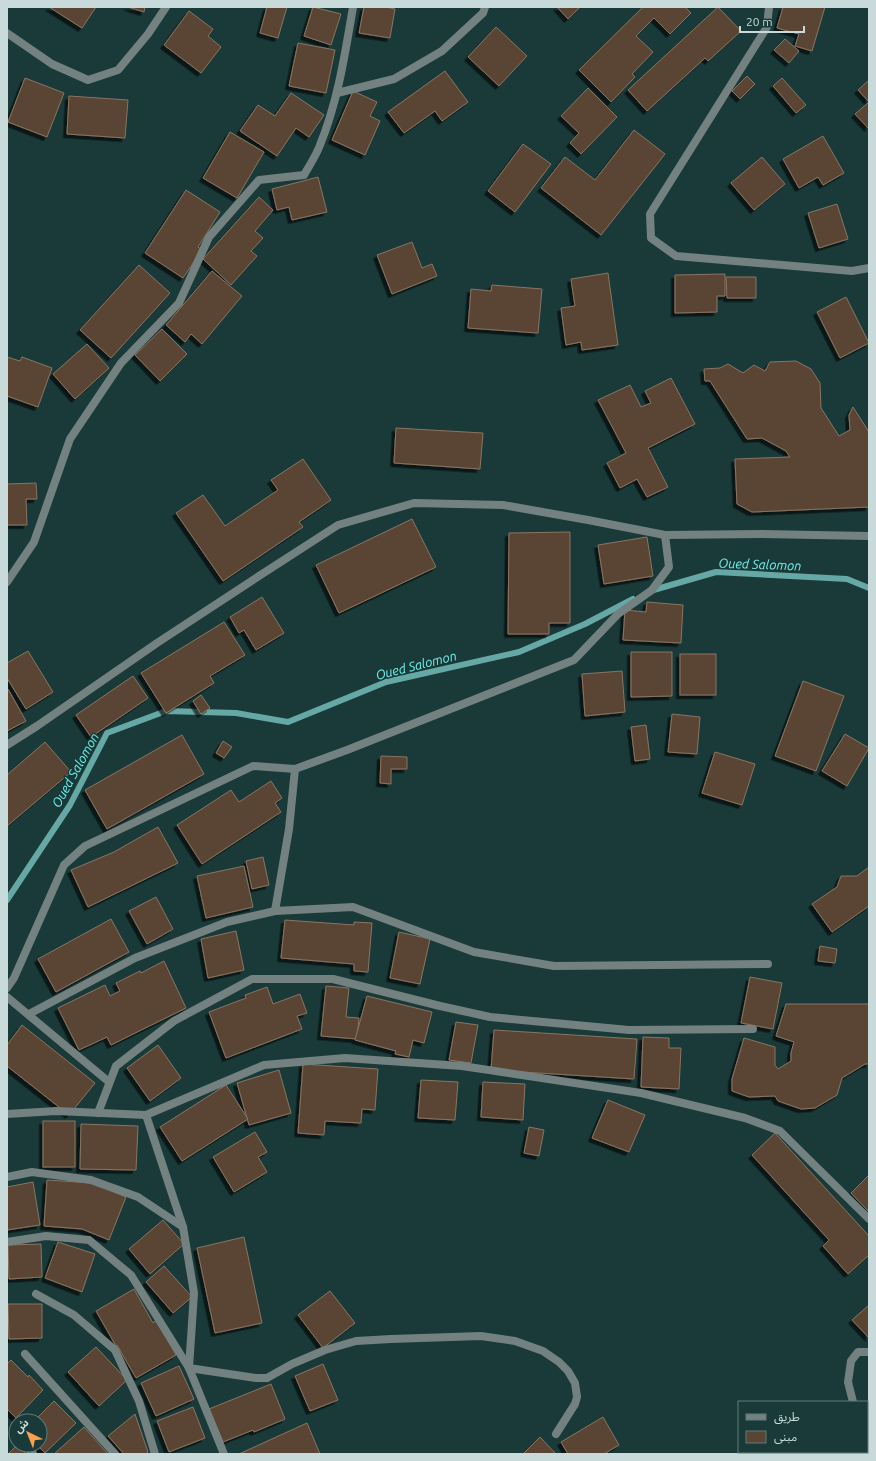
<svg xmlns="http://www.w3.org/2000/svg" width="876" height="1461" font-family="Ubuntu,'Noto Sans Arabic',sans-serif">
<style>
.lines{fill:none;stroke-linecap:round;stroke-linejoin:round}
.stream{stroke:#66a8a6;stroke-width:6}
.building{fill:#5a4535;stroke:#8a7462;filter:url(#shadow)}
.minor{stroke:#738281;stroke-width:8}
.tertiary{stroke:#738281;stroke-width:8}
.labels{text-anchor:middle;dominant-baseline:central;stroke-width:3;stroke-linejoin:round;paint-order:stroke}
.water-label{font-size:13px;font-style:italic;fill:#70efeb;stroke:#193a38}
</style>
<defs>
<filter id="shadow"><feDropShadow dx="-3.5" dy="3.5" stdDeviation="0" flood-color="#0009"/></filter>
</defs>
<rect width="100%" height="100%" fill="#193a38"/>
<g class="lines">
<g class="stream">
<polyline points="650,591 716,572 847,579 869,588"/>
<polyline points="7,900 70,805 107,733 166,711 236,713 288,722 386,682 519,652 585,624 633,599"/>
</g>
</g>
<g class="building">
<polygon points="49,7 96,7 82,28"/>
<polygon points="128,7 145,7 144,12"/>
<polygon points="267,7 287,7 278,38 260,33"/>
<polygon points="313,7 341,14 331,45 304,36"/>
<polygon points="364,7 386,7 395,9 390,38 359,33"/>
<polygon points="557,7 580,7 568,19"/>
<polygon points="643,7 685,7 691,13 670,34 654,18 636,36 653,52 632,74 635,77 611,102 579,70"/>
<polygon points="718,7 741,31 708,61 705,58 647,111 628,90"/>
<polygon points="783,7 825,7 812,51 795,46 799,34 777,28"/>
<polygon points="189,11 213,29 208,36 221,47 201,73 164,45"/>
<polygon points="496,27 527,56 499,86 468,57"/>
<polygon points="785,39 799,51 789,63 774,50"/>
<polygon points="298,43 335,50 326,93 289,86"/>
<polygon points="445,71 468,102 442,121 435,111 404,133 388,112"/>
<polygon points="747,76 755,84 740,99 732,91"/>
<polygon points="25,78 64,93 47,137 8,122"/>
<polygon points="782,78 806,105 796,113 773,86"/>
<polygon points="869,80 869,127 868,128 855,114 869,102 858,90"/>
<polygon points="588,88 617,117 581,154 570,143 579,133 561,116"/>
<polygon points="353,91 377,102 370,116 380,121 365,155 332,140"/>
<polygon points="291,93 324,115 309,137 296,128 277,156 240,131 258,105 275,116"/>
<polygon points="69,96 128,100 125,138 67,134"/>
<polygon points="634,130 665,154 601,235 541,188 565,157 595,180"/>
<polygon points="230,132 264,152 237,198 203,178"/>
<polygon points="823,136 844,173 823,185 818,177 799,188 783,159"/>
<polygon points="523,144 551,164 515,212 488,191"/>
<polygon points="762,157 785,184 754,210 731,183"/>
<polygon points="318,177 327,212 292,220 289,207 277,210 272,189"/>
<polygon points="186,190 220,212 198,247 202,250 183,278 145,253"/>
<polygon points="259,197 273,210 255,231 263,238 251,251 257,256 231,285 203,259"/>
<polygon points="837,204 848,239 819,248 808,213"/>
<polygon points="412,242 422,268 432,264 437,276 392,294 377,255"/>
<polygon points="139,265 170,293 111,358 80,330"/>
<polygon points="212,271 242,296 202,344 191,334 185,342 166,325"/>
<polygon points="608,273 618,345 582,350 581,342 566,345 561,308 575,306 571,279"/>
<polygon points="725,274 725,296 717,296 717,312 675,313 675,275"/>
<polygon points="726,277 756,277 756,298 727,298"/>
<polygon points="492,285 542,289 538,333 468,328 471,289 491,291"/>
<polygon points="846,297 869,343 840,358 817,312"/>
<polygon points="162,329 187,354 160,381 135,355"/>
<polygon points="87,344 109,368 75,399 53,374"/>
<polygon points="7,357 20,361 22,357 52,368 38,407 7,396"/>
<polygon points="796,361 811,369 820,383 821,408 839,436 850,430 849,415 853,407 869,432 869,507 752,512 737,504 735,459 790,457 786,451 762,438 747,439 710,381 705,381 704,369 720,368 728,364 743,373 754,365 765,371 770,362"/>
<polygon points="671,378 695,424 648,448 668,487 647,497 637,479 620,488 607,463 626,453 598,400 630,385 641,407 651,403 645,391"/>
<polygon points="396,428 483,433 480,469 394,463"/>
<polygon points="303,459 331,500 299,522 303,527 223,581 176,513 203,495 225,526 278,490 271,480"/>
<polygon points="36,483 37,499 26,499 27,525 7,525 7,484"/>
<polygon points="412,519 436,567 339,613 316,565"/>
<polygon points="570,532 570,623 549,623 549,634 508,634 509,533"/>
<polygon points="647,537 653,576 604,584 598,545"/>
<polygon points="262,597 284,633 256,650 244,630 239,633 230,617"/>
<polygon points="647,602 683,605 681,643 623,640 625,610 646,612"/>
<polygon points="224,622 245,655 210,676 214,683 166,713 141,673"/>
<polygon points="28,651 53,692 26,709 7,678 7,663"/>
<polygon points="631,652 672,652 672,696 631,697"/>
<rect x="680" y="654" width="36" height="41"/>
<polygon points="622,671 625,712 585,716 582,674"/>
<polygon points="133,676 148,698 91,737 76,715"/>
<polygon points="803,681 844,696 816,771 775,756"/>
<polygon points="7,689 8,689 26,721 7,731"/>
<polygon points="201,695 210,708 201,714 193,701"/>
<polygon points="672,714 700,717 697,754 668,752"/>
<polygon points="646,725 650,759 635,761 631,727"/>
<polygon points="845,734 869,748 847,786 822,771"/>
<polygon points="182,735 204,774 107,829 85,790"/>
<polygon points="223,741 232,747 224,758 216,753"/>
<polygon points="45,742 71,772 7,826 7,775"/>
<polygon points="715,752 755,764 742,805 702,793"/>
<polygon points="381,756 407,757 407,769 391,769 391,784 380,783"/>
<polygon points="271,781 282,798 275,803 281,812 202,864 177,825 231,790 239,802"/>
<polygon points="158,827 178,863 88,907 71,870 114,852"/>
<polygon points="263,857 269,885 252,889 246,861"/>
<polygon points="244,866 253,907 206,918 197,876"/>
<polygon points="869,867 869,906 832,932 812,904 837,887 841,876 857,876"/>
<polygon points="156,897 173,929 147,944 129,911"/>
<polygon points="111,919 129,952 56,992 38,959"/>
<polygon points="285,920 354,925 354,922 372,923 368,972 354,971 354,964 281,958"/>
<polygon points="236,931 244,970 208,978 201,939"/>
<polygon points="399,932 430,939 420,984 390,978"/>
<polygon points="820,946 837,949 835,963 818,961"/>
<polygon points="164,961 186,1008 111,1045 107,1037 79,1050 58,1008 105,985 110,996 120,991 116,983 140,971 141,973"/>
<polygon points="750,977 782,983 773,1029 741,1023"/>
<polygon points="326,986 349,988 346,1017 359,1018 357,1039 321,1036"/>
<polygon points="267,987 273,1004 300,994 307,1013 297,1016 302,1029 226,1058 209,1012 246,998 245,995"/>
<polygon points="367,996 432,1012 424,1043 413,1040 409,1057 395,1054 396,1051 355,1040"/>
<polygon points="786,1004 869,1004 869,1064 865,1064 842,1078 837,1095 815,1108 801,1109 778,1101 775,1096 749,1097 732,1091 732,1079 744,1038 775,1047 775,1065 778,1069 791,1061 791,1053 794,1042 776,1036"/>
<polygon points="456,1022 478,1025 471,1063 449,1060"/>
<polygon points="22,1025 95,1083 69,1115 7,1066 7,1045"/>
<polygon points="494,1030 637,1039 634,1079 491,1070"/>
<polygon points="643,1037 669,1038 669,1048 681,1048 679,1089 641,1087"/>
<polygon points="158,1045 181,1078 150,1101 127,1068"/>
<polygon points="303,1064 378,1069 375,1110 362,1109 361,1123 325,1121 324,1135 298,1133"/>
<polygon points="279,1070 291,1113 249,1125 237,1083"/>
<polygon points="421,1080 458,1082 455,1120 418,1118"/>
<polygon points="483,1082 525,1084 523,1120 481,1117"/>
<polygon points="226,1085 248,1119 182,1161 160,1127"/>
<polygon points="608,1100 645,1115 629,1152 592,1138"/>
<rect x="43" y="1121" width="32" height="46"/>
<polygon points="81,1124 138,1126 136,1170 80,1169"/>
<polygon points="529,1127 544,1130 539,1156 524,1153"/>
<polygon points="255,1132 267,1152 258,1157 267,1172 234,1192 213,1157"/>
<polygon points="775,1133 869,1236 869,1255 848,1274 823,1246 829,1240 752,1155"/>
<polygon points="869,1175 869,1212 851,1193"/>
<polygon points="47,1180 92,1183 126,1197 109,1240 82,1229 44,1226"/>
<polygon points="33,1182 40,1225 7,1230 7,1187"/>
<polygon points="163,1220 184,1244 150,1274 129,1249"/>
<polygon points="244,1237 262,1323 215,1333 197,1248"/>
<polygon points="58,1242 95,1254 82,1292 45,1278"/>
<polygon points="41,1244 42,1277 9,1279 8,1245"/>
<polygon points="164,1266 192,1297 173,1313 146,1282"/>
<polygon points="134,1289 153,1323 156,1320 176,1355 136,1378 117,1345 116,1346 96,1311"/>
<polygon points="330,1291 355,1323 323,1348 298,1315"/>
<polygon points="8,1304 42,1304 42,1338 9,1339"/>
<polygon points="869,1305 869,1338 852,1320"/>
<polygon points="96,1347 127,1380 99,1406 68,1372"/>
<polygon points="11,1360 28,1377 29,1375 43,1390 16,1418 7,1409 7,1364"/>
<polygon points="323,1364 338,1400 310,1411 295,1376"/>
<polygon points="179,1366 194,1399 156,1416 141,1383"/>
<polygon points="271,1384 285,1419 254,1432 253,1430 223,1442 209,1409"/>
<polygon points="54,1401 76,1423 45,1453 37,1445 40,1445 40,1421 34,1421"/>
<polygon points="193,1407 205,1438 169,1452 157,1421"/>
<polygon points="135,1414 148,1452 146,1454 124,1454 108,1436"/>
<polygon points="603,1417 619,1445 604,1454 568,1454 561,1442"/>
<polygon points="307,1423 320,1454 239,1454"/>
<polygon points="84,1427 108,1454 54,1454"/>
<polygon points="540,1437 556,1454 523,1454"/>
<polygon points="17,1445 26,1454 8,1454"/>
</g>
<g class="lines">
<g class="minor">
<polyline points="769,7 767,27 650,214 651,238 676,256 852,271 869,268"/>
<polyline points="7,33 52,64 88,80 118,70 148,34 166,7"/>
<polyline points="337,93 394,79 442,51 483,13 485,7"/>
<path d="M7,582L34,542L70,439L121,363L179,303L209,237L259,180L304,175C309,166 316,156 320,145C338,101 345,54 353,7"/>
<polyline points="295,769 347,750 574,660 618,614 652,590 669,567 665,535"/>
<polyline points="7,988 14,978 64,865 85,846 253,766 295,769 289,829 275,911"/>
<polyline points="7,997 109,1082"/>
<polyline points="29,1014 135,958 227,922 275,911 353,907 474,952 554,966 768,964"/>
<polyline points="98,1113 116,1066 174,1021 252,979 333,979 440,1006 490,1017 629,1030 753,1029"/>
<polyline points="7,1114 56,1111 146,1115 264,1065 345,1058 462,1066 641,1093 745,1118 780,1131 869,1219"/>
<polyline points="146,1115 183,1227 194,1293 189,1368 256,1378 267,1378 292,1364 325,1350 356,1341 391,1339 481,1336 515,1341 543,1351 559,1362 568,1371 575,1383 577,1397 575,1404 556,1434"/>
<polyline points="7,1177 32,1172 91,1180 138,1197 183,1227"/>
<polyline points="7,1242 46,1236 89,1240 131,1275 189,1368 224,1454"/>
<polyline points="36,1294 74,1315 115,1350 139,1401 155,1454"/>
<polyline points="25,1354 115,1454"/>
<polyline points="853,1402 848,1382 851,1361 858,1352 869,1352"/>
<polyline points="867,1417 869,1419"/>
<polyline points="14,1434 16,1436"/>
<polyline points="25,1445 33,1454"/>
</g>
<polyline class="tertiary" points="7,745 37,726 157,643 256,578 338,525 414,503 503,505 588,520 665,535 762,534 869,536"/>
</g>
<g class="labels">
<g class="water-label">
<text transform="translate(760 564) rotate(2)">Oued Salomon</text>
<text transform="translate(416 665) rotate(-14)">Oued Salomon</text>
<text transform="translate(75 770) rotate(-61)">Oued Salomon</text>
</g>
</g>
<rect width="876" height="1461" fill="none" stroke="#c8dad9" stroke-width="16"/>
<rect x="738" y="1401" width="130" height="52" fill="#193a38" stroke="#5f7a78"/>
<rect x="746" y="1414" width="20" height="6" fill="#738281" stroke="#5f7a78"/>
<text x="774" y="1421" font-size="12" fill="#c8dad9">طريق</text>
<rect x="746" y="1431" width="20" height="12" fill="#5a4535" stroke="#5f7a78"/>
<text x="774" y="1441" font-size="12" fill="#c8dad9">مبنى</text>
<g transform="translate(28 1433) rotate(317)"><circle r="19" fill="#193a38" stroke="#5f7a78"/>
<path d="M0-3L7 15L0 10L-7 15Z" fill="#fa9f4e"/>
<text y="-6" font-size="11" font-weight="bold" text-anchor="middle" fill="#c8dad9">ش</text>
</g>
<path d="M740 26v6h64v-6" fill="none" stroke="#c8dad9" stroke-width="2"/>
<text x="746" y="26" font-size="12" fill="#c8dad9" stroke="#193a38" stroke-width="3" paint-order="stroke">20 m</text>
</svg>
